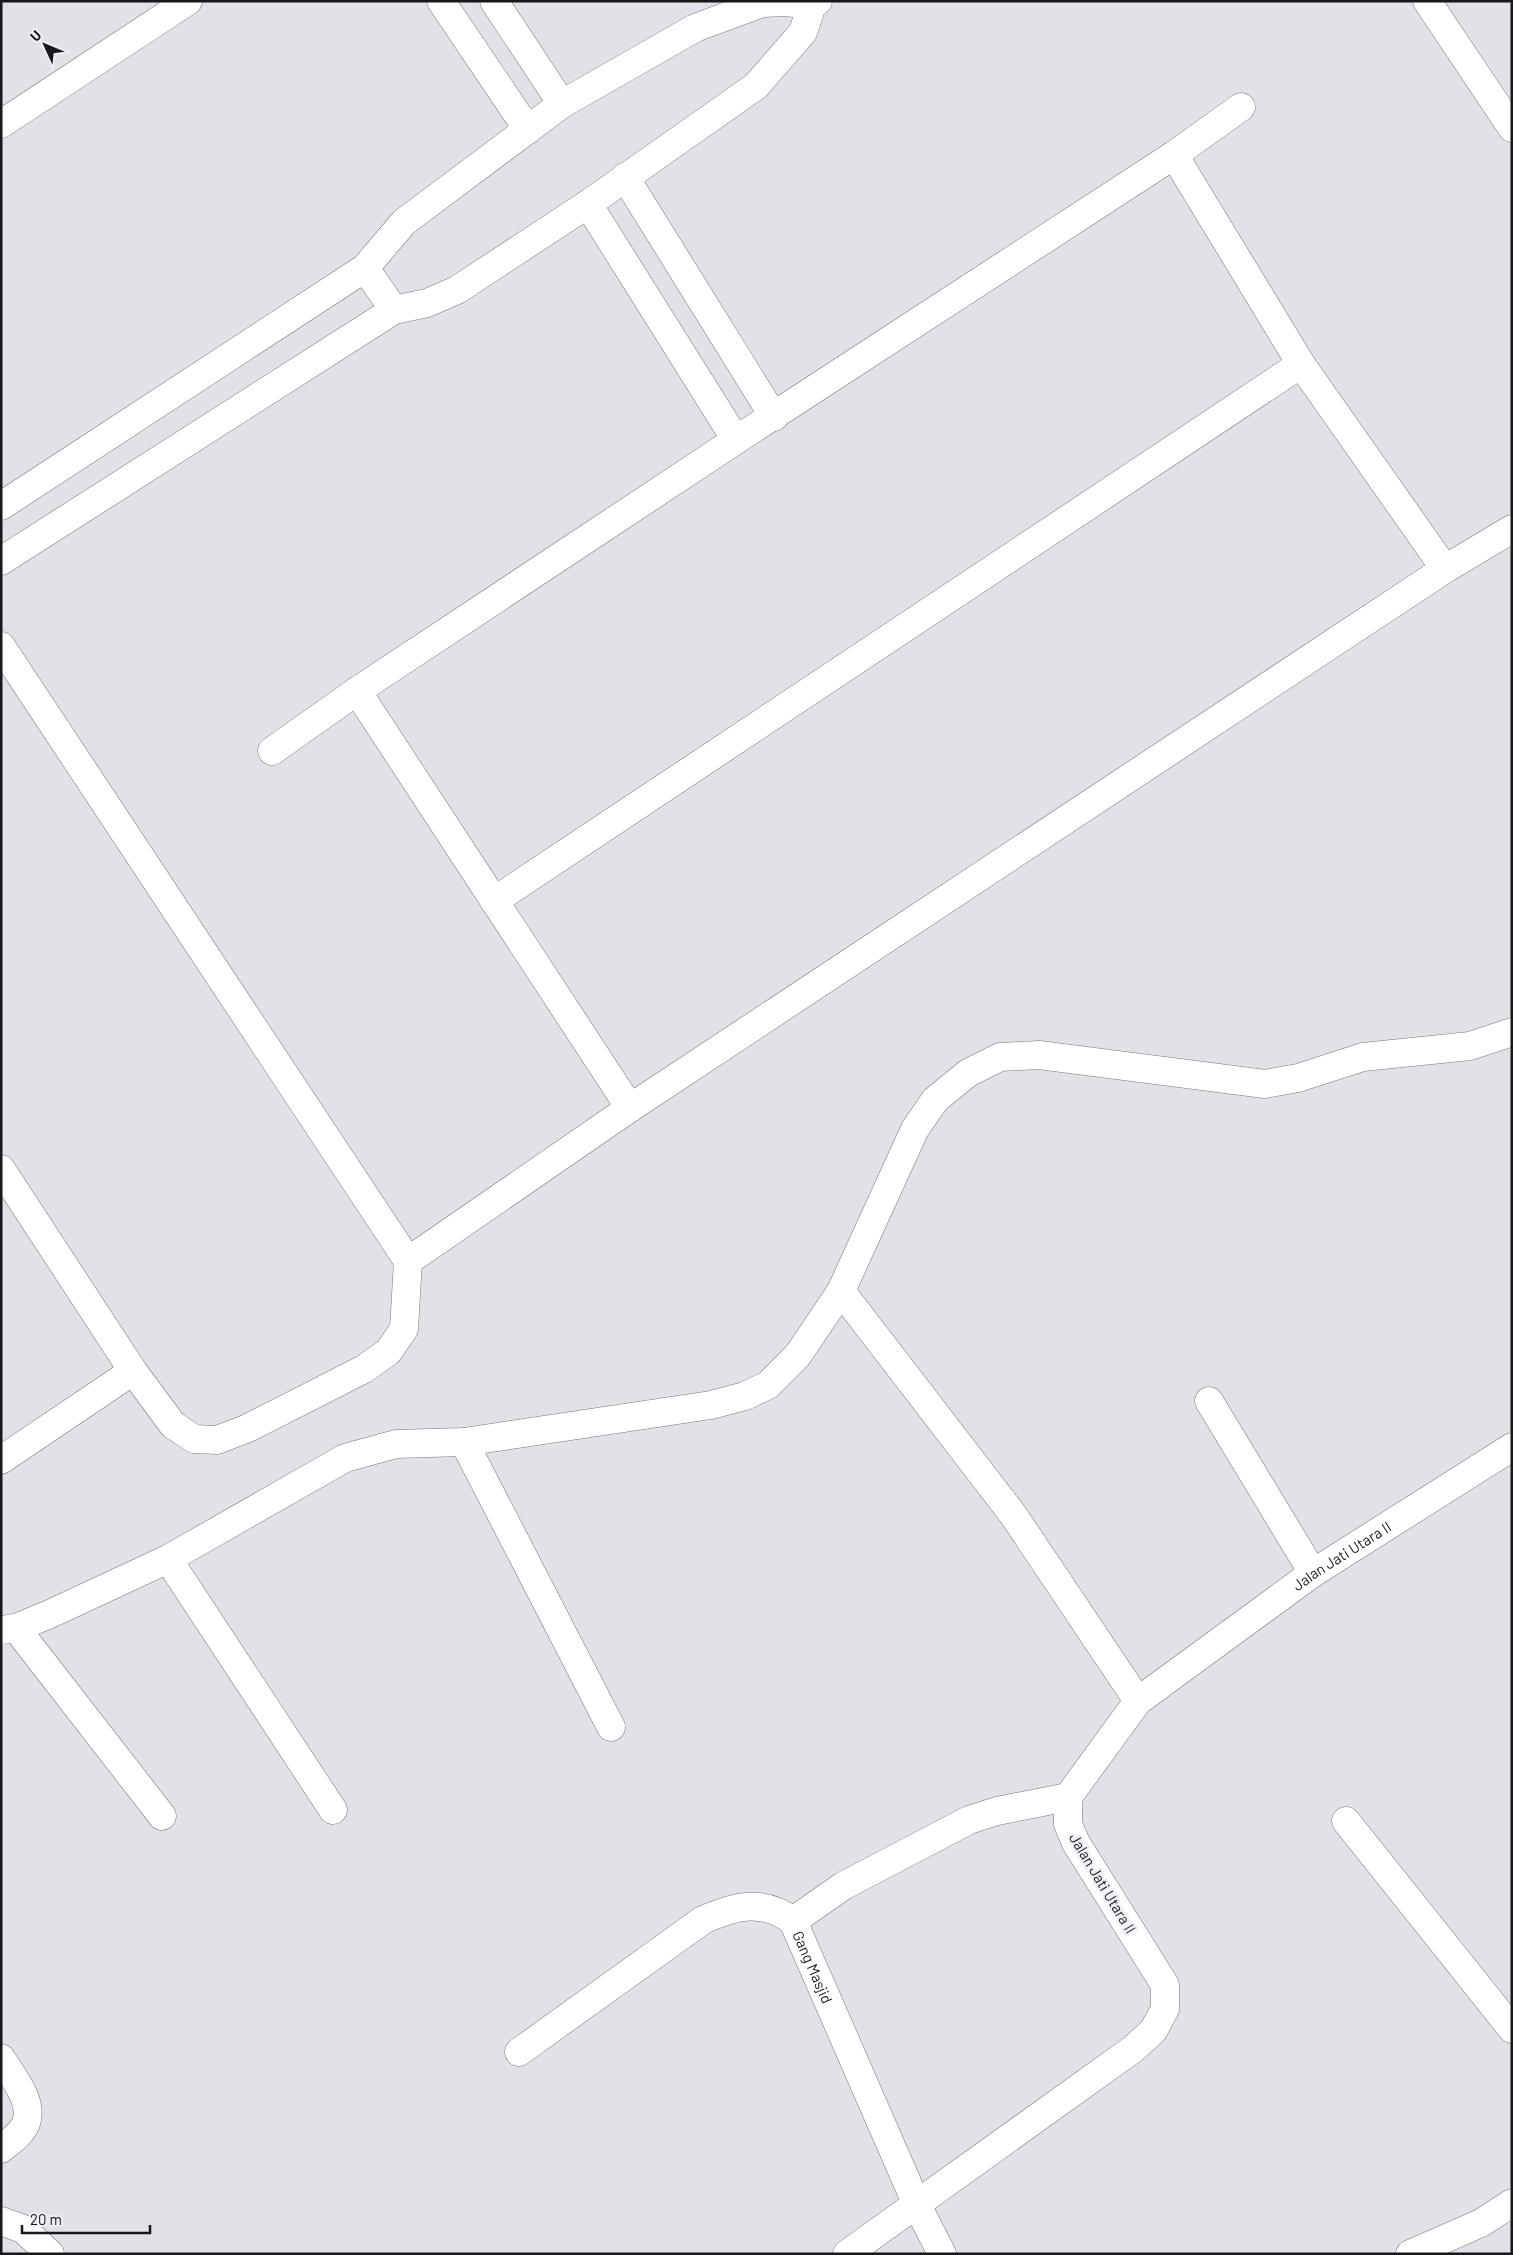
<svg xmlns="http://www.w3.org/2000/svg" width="1513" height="2255" font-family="Barlow,sans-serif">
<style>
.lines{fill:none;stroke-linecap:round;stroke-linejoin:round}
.minor-casing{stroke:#77757b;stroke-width:29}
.minor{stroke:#fff;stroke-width:28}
.labels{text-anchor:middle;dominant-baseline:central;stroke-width:5;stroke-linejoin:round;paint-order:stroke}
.street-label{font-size:15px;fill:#18171a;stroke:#f0eef5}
</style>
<rect width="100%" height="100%" fill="#e3e1e8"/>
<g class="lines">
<defs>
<g id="minor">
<polyline points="441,1 528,130"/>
<polyline points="494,1 562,104"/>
<polyline points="1427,1 1512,128"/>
<polyline points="1,124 188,1"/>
<polyline points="1174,155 1301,364 1445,569"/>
<polyline points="625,177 774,417"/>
<polyline points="588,204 736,440"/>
<polyline points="365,268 394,310"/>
<polyline points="1,506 365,268 404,222 562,104 695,28 762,3 786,2 812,5"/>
<polyline points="1,561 394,310 427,303 457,290 588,204 756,86 803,32 812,5 818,1"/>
<polyline points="1,646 408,1261 404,1329 388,1352 364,1369 246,1429 217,1440 194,1439 173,1425 133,1371 1,1169"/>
<polyline points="357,691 630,1108"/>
<polyline points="272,751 357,691 736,440 1174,155 1241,107"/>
<polyline points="494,901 1301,364"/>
<polyline points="408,1261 630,1108 1445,569 1512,529"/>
<polyline points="841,1291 1014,1516 1138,1701"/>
<polyline points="1209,1401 1313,1573"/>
<polyline points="464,1442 611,1727"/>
<polyline points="1,1460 133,1371"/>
<polyline points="168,1559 333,1810"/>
<polyline points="16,1628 162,1816"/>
<polyline points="1,1630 16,1628 50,1614 168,1559 345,1458 396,1444 464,1442 711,1405 745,1396 768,1385 798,1355 841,1291 915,1129 935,1100 968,1073 1000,1057 1039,1055 1265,1084 1298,1078 1363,1057 1470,1046 1512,1032"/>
<polyline points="1346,1821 1512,2029"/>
<polyline points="793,1921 843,1886 969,1820 997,1811 1068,1797"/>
<path id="s1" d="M519,2052L703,1920C735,1906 762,1898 793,1921L917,2205L942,2254"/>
<path d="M1,2058C12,2076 34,2101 26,2123C22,2134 9,2142 1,2149"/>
<polyline points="1,2221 23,2229 50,2254"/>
<path id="s2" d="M847,2254L1133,2049L1153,2031L1165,2009V1985L1076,1843L1068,1824V1797L1138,1701L1313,1573L1512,1447"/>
<polyline points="1410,2254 1481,2223 1512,2203"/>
</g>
</defs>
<use href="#minor" class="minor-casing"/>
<use href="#minor" class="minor"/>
</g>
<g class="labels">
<g class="street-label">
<text stroke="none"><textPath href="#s2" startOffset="1012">Jalan Jati Utara II</textPath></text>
<text transform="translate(1103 1883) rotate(59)">Jalan Jati Utara II</text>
<text stroke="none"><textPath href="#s1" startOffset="372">Gang Masjid</textPath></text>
</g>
</g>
<rect width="1513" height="2255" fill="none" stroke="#18171a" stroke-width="5"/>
<g transform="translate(45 45) rotate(314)" stroke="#f0eef5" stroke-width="4" paint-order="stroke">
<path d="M0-4L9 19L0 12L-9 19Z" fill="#18171a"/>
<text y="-8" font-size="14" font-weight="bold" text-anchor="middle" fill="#18171a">U</text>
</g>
<path d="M22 2225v8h128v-8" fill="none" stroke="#18171a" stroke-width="2.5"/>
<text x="30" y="2225" font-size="15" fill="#18171a" stroke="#f0eef5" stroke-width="4" paint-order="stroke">20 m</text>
</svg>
